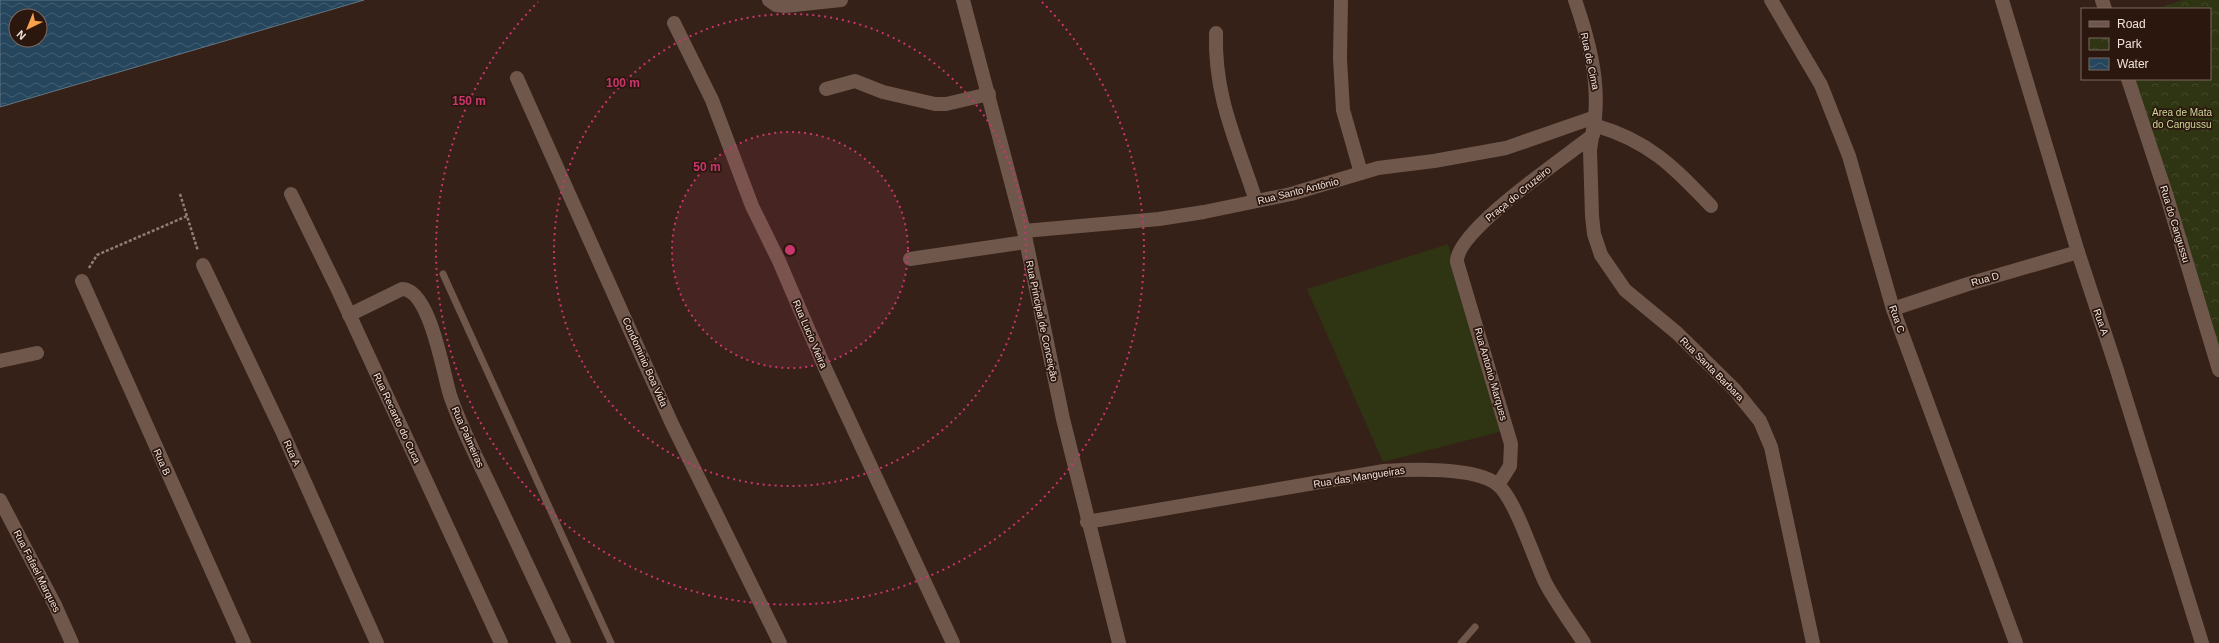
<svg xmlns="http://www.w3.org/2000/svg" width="2219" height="643" font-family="Helvetica,sans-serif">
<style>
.park{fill:url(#park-crowns)}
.pitch{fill:#2f3413}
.water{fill:url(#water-waves);stroke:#627583;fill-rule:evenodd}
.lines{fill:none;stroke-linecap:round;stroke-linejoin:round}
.path{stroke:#907e76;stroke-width:2.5;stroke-dasharray:3 2;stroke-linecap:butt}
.service{stroke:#70574c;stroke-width:7}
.minor{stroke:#70574c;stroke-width:14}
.ring{fill:none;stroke:#c9366e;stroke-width:2;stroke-dasharray:2 4}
.labels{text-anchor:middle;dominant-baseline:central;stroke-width:3.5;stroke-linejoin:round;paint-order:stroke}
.street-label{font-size:10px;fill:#f2e3dd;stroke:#2b170e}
.park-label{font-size:10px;fill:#cdd899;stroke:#2b170e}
.centre{fill:#c9366e;stroke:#2b170e;stroke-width:2}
.ring-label{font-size:12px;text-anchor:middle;font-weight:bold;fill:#c9366e;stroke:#2b170e;stroke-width:3.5;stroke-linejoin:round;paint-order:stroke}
</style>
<defs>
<pattern id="park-crowns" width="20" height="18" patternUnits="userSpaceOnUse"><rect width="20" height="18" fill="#2f3413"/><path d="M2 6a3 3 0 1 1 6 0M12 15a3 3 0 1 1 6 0" fill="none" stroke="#43482a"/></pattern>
<pattern id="water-waves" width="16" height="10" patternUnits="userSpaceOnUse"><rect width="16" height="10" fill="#25465d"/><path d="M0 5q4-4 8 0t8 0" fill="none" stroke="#456174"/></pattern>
</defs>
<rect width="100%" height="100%" fill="#352117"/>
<polygon class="park" points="2183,0 2219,0 2219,356 2131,79 2210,79 2210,9 2156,9"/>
<polygon class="pitch" points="1448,244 1503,431 1383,462 1307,289"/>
<path class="water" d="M0,0H364L0,107ZM16,16H40V40H16Z"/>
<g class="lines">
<g class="path">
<polyline points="180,194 198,251"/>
<polyline points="89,268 97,255 187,216"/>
</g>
<g class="service">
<polyline points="443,274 611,643"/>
<polyline points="1461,643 1475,627"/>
</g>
<g class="minor">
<polyline points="769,0 776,5 785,6 841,0"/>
<polyline points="963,0 1024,231 1063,419 1119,643"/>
<polyline points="1341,0 1340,59 1343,110 1361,173"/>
<polyline points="1771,0 1821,85 1849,156 1893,309 2016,643"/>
<polyline points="2002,0 2078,252 2116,367 2202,643"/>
<polyline points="2102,0 2105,9"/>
<polyline points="674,23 712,100 752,206 779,261 825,368 953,643"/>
<path d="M1216,33C1214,97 1237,142 1256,201"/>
<polyline points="517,78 672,424 780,643"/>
<polyline points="2128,79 2167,197 2219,370"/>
<polyline points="826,89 855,81 883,92 935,104 946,104 989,94"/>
<polyline points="1595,117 1590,150 1592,216 1594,234 1601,255 1625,290 1677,333 1734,389 1760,421 1771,447 1813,643"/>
<path d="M1594,125C1649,141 1673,166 1711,206"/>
<polyline points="291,194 338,290 501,643"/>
<path d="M1024,231L1159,219L1204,212L1291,194L1378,168L1434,161L1506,148L1595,117C1599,77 1588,38 1575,0"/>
<polyline points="910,259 1026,242"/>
<polyline points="203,265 282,431 377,643"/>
<polyline points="82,281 244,643"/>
<polyline points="1893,309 1968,284 2078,252"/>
<path d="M349,315L402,289C430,289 443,373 450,395C461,428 478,460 493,492C517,542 540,593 564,643"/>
<polyline points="0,361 37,353"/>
<path d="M1498,485L1510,466L1511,444L1457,262C1455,231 1567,156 1593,135"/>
<polyline points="0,500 55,605 72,643"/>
<path d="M1087,522L1384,471C1412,469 1474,467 1497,484C1515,498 1534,559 1545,582C1556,603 1571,623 1584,643"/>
</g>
</g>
<circle cx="790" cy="250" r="118" fill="#c9366e" fill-opacity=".12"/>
<g class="ring">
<circle cx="790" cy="250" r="118"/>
<circle cx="790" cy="250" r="236"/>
<path d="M1042 2A354 354 0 1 1 538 2"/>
</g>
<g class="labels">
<g class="street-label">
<text transform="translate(1590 61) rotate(78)">Rua de Cima</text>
<text transform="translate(1298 191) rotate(-14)">Rua Santo Antônio</text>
<text transform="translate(1518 194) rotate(-39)">Praça do Cruzeiro</text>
<text transform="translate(2175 224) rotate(73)">Rua do Cangussu</text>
<text transform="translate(1985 279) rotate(-16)">Rua D</text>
<text transform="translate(1897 319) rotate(71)">Rua C</text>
<text transform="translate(1042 321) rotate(78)">Rua Principal de Conceição</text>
<text transform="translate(2101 322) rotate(71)">Rua A</text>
<text transform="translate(810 334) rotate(67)">Rua Lucio Vieira</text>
<text transform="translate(645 362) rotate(66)">Condominio Boa Vida</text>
<text transform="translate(1712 369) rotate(45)">Rua Santa Barbara</text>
<text transform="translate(1491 374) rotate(74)">Rua Antonio Marques</text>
<text transform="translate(397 418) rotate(65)">Rua Recanto do Cuca</text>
<text transform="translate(468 437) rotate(66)">Rua Palmeiras</text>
<text transform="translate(292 453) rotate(66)">Rua A</text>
<text transform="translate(162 462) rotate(66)">Rua B</text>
<text transform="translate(1359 477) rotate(-9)">Rua das Mangueiras</text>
<text transform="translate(37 571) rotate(63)">Rua Fafael Marques</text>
</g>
<g class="park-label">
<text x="2182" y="112">Area de Mata<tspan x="2182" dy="12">do Cangussu</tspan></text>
</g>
</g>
<circle cx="790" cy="250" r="6" class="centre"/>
<g class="ring-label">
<text x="623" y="87">100 m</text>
<text x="469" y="105">150 m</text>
<text x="707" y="171">50 m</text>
</g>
<rect x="2081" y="8" width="130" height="72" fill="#2b170e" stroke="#7b6961"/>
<rect x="2089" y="21" width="20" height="6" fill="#70574c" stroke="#7b6961"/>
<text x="2117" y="28" font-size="12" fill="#f2e3dd">Road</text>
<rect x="2089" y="38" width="20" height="12" fill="url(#park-crowns)" stroke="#7b6961"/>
<text x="2117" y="48" font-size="12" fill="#f2e3dd">Park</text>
<rect x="2089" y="58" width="20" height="12" fill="url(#water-waves)" stroke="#7b6961"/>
<text x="2117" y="68" font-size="12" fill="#f2e3dd">Water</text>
<g transform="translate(28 28) rotate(223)"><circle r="19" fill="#2b170e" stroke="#7b6961"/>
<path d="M0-3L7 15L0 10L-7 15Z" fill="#f8a14a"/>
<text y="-6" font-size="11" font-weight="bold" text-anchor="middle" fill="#f2e3dd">N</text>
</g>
</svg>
